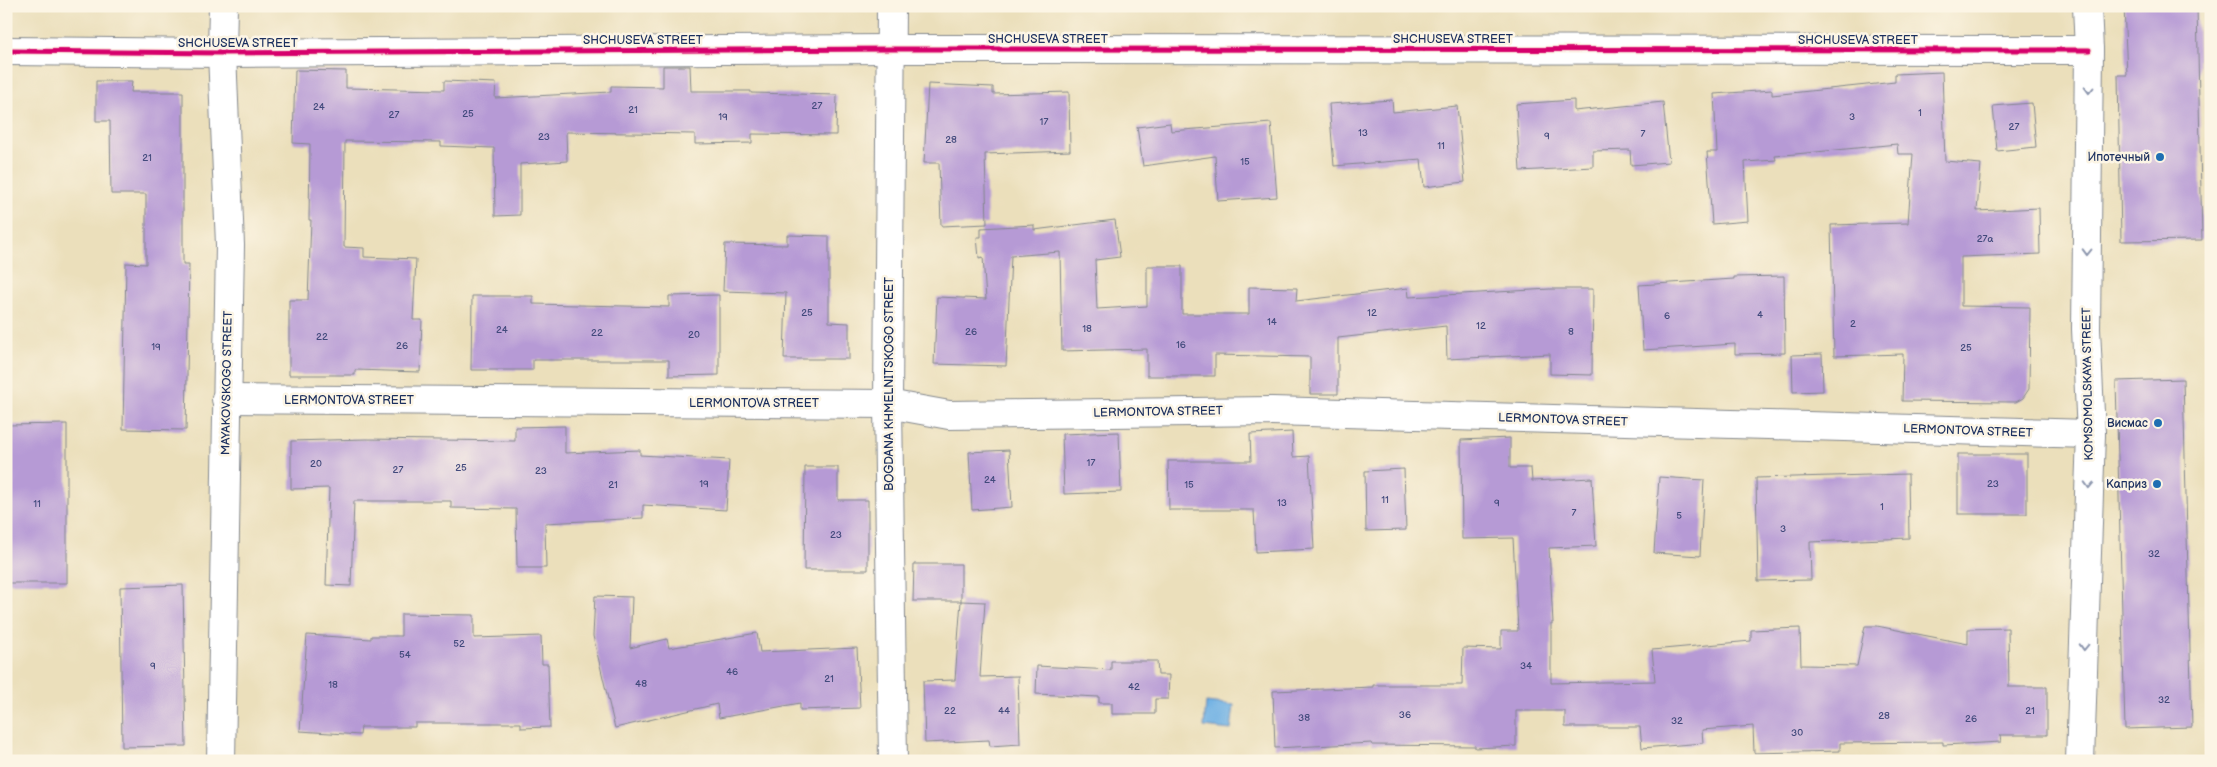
<svg xmlns="http://www.w3.org/2000/svg" width="2217" height="767" font-family="'Balsamiq Sans',sans-serif">
<style>
.water{fill:#6fb1e4;stroke:#4570a1}
.building{fill:#b69ad5}
.lines{fill:none;stroke-linecap:round;stroke-linejoin:round}
.minor-casing{stroke:#83878c;stroke-width:30}
.minor{stroke:#fff;stroke-width:28}
.cycleway-casing{stroke:#fcf5e5;stroke-width:8}
.cycleway{stroke:#d6006c;stroke-width:5}
.oneway{stroke:#8d97ae}
.poi-dot{fill:#1f6fb2;stroke:#fcf5e5;stroke-width:2}
.labels{text-anchor:middle;dominant-baseline:central;stroke-width:5;stroke-linejoin:round;paint-order:stroke}
.number-label{font-size:10px;fill:#424a7c}
.street-label{font-size:12px;fill:#1b2f5e;stroke:#fcf5e5}
.poi-label{font-size:12px;fill:#1b2f5e;stroke:#fcf5e5;text-anchor:end}
</style>
<rect width="100%" height="100%" fill="#fcf5e5"/>
<filter id="ink" filterUnits="userSpaceOnUse"><feTurbulence type="fractalNoise" baseFrequency=".02" numOctaves="2"/><feDisplacementMap in="SourceGraphic" scale="10" xChannelSelector="R" yChannelSelector="G"/><feConvolveMatrix kernelMatrix="1 2 1 2 8 2 1 2 1" color-interpolation-filters="sRGB"/></filter>
<filter id="wash" filterUnits="userSpaceOnUse"><feTurbulence type="fractalNoise" baseFrequency=".0096" numOctaves="4" result="noise"/><feDisplacementMap in="SourceGraphic" scale="20" xChannelSelector="R" yChannelSelector="G"/><feGaussianBlur stdDeviation="1.12" result="paint"/><feColorMatrix in="noise" values="0 0 0 0 0 0 0 0 0 0 0 0 0 0 0 0 0 1.4 0 .05"/><feComposite in="paint" operator="in"/></filter>
<g filter="url(#wash)">
<rect width="100%" height="100%" fill="#ebdfbb"/>
<polygon class="water" points="1206,702 1234,705 1231,730 1204,727"/>
<g id="blocks">
<g class="building">
<polygon points="2124,6 2197,6 2202,240 2121,241 2118,75 2127,75"/>
<polygon points="663,66 690,66 691,91 751,91 751,93 837,95 836,135 752,134 752,143 695,144 695,134 566,132 567,161 520,164 520,215 495,216 494,148 441,146 441,142 345,141 344,247 364,248 364,257 416,259 413,320 422,320 420,372 355,370 355,375 289,375 289,300 308,300 311,220 309,220 310,144 293,143 295,70 346,71 346,88 444,90 444,81 496,83 495,98 611,92 611,86 663,87"/>
<polygon points="1942,72 1945,161 1981,164 1977,211 2039,208 2040,254 1961,257 1961,306 2030,307 2029,389 2023,398 2016,402 1902,401 1903,354 1834,356 1831,225 1908,223 1913,154 1898,154 1897,144 1775,156 1776,160 1745,162 1748,221 1712,224 1707,152 1717,152 1714,94 1772,90 1772,95 1895,82 1895,74"/>
<polygon points="96,81 132,81 131,92 183,92 183,264 189,264 186,430 123,429 126,263 146,264 146,194 111,194 110,121 96,121"/>
<polygon points="928,84 993,87 993,94 1069,92 1070,151 985,154 987,224 941,226 939,163 924,163"/>
<polygon points="1392,100 1393,112 1457,106 1465,182 1424,187 1421,159 1334,166 1329,104"/>
<polygon points="1574,100 1574,111 1663,102 1669,162 1631,165 1630,150 1593,151 1593,167 1520,171 1516,104"/>
<polygon points="2032,103 2036,147 1997,151 1993,106"/>
<polygon points="1170,123 1171,131 1271,123 1277,197 1218,201 1215,156 1143,166 1137,127"/>
<polygon points="1115,220 1120,257 1095,260 1097,309 1147,306 1147,266 1182,266 1182,314 1249,314 1249,287 1297,288 1296,301 1408,288 1409,297 1550,289 1593,289 1592,375 1550,374 1550,354 1447,359 1446,326 1338,338 1338,394 1310,394 1310,357 1215,355 1215,376 1147,376 1147,349 1062,351 1060,252 1011,256 1006,366 934,364 937,297 986,299 983,257 979,258 977,237 981,237 981,228 1034,225 1034,230"/>
<polygon points="787,235 829,236 829,322 849,323 849,359 784,359 786,293 723,291 725,244 787,245"/>
<polygon points="1784,276 1785,353 1735,354 1735,344 1643,350 1639,285 1734,279 1734,277"/>
<polygon points="719,295 719,375 669,376 669,360 533,360 533,370 471,370 472,296 533,296 533,304 669,307 669,296"/>
<polygon points="1822,354 1823,391 1793,392 1792,355"/>
<polygon points="2183,379 2192,727 2125,729 2116,381"/>
<polygon points="67,424 67,583 6,583 6,425"/>
<polygon points="565,426 565,453 640,450 640,455 729,460 726,510 643,505 643,518 545,523 546,568 517,568 516,509 451,508 451,501 354,501 351,586 326,585 329,488 291,489 291,441 366,439 515,441 515,427"/>
<polygon points="1119,432 1121,492 1064,494 1062,434"/>
<polygon points="1292,432 1293,457 1309,456 1314,549 1256,552 1254,510 1169,510 1168,461 1251,461 1250,434"/>
<polygon points="1510,438 1510,468 1531,468 1532,481 1592,478 1596,546 1549,548 1553,623 1551,623 1551,683 1655,681 1652,650 1751,641 1751,630 1800,628 1801,665 1857,666 1865,626 1877,626 1968,644 1968,629 2008,628 2009,687 2047,687 2047,735 2000,735 2001,742 1943,745 1943,742 1840,743 1840,751 1754,753 1753,726 1702,730 1703,743 1642,748 1640,727 1565,727 1565,711 1516,711 1516,746 1475,748 1475,746 1372,745 1372,743 1275,748 1273,691 1373,687 1373,685 1462,685 1463,648 1501,649 1501,631 1518,631 1513,538 1462,539 1461,440"/>
<polygon points="1009,450 1012,507 972,510 969,452"/>
<rect x="1958" y="454" width="69" height="60"/>
<polygon points="805,467 838,467 838,500 868,500 868,570 804,570"/>
<polygon points="1404,469 1406,530 1366,531 1365,471"/>
<polygon points="1908,474 1909,538 1810,542 1811,580 1758,581 1756,478"/>
<polygon points="1659,477 1704,480 1700,556 1654,553"/>
<polygon points="914,564 961,564 961,601 913,601"/>
<polygon points="183,585 186,746 122,747 120,587"/>
<polygon points="595,596 632,597 630,648 667,639 669,648 757,633 760,652 857,648 860,708 800,710 800,703 719,718 717,704 615,728 593,636"/>
<polygon points="961,601 985,602 980,677 1018,676 1020,744 990,746 989,740 925,743 923,681 955,680"/>
<polygon points="401,614 474,615 474,638 541,636 542,664 548,664 550,727 521,728 521,723 415,723 415,727 361,727 360,735 300,731 307,635 371,639 371,636 401,636"/>
<polygon points="1111,661 1157,661 1158,675 1169,675 1168,699 1155,699 1155,714 1112,714 1112,703 1099,703 1099,697 1036,694 1037,666 1111,670"/>
</g>
</g>
</g>
<g filter="url(#ink)">
<use href="#blocks" fill-opacity="0" stroke="#83878c" stroke-width="1"/>
<g class="lines">
<defs>
<g id="minor">
<polyline points="891,6 888,404 893,761"/>
<polyline points="6,51 222,53 891,49 2089,50"/>
<polyline points="226,399 888,404 949,415 1272,411 2091,434"/>
<polyline points="221,761 230,245 222,53 223,6"/>
<polyline points="2080,761 2091,434 2086,329 2089,50 2087,6"/>
</g>
</defs>
<use href="#minor" class="minor-casing"/>
<use href="#minor" class="minor"/>
<defs>
<polyline id="cycleway" points="6,51 222,53 891,49 2089,50"/>
</defs>
<use href="#cycleway" class="cycleway-casing"/>
<use href="#cycleway" class="cycleway"/>
</g>
<defs><path id="oneway-chevron" d="M-2-3.5L2.5 0L-2 3.5" fill="none" stroke-width="1.6" stroke-linecap="round" stroke-linejoin="round" transform="scale(1.25)"/></defs>
<g class="oneway">
<use href="#oneway-chevron" transform="translate(2089 90) rotate(91)"/>
<use href="#oneway-chevron" transform="translate(2087 252) rotate(91)"/>
<use href="#oneway-chevron" transform="translate(2089 485) rotate(92)"/>
<use href="#oneway-chevron" transform="translate(2084 647) rotate(92)"/>
</g>
</g>
<g class="poi-dot">
<circle cx="2160" cy="157" r="5"/>
<circle cx="2158" cy="423" r="5"/>
<circle cx="2157" cy="484" r="5"/>
</g>
<g class="labels">
<g class="number-label">
<text x="817" y="106">27</text>
<text x="319" y="107">24</text>
<text x="633" y="110">21</text>
<text x="1920" y="113">1</text>
<text x="468" y="114">25</text>
<text x="394" y="115">27</text>
<text x="723" y="117">19</text>
<text x="1852" y="117">3</text>
<text x="1044" y="122">17</text>
<text x="2014" y="127">27</text>
<text x="1363" y="133">13</text>
<text x="1643" y="134">7</text>
<text x="1547" y="136">9</text>
<text x="544" y="137">23</text>
<text x="951" y="140">28</text>
<text x="1441" y="146">11</text>
<text x="147" y="158">21</text>
<text x="1245" y="162">15</text>
<text x="1985" y="239">27а</text>
<text x="807" y="313">25</text>
<text x="1372" y="313">12</text>
<text x="1760" y="315">4</text>
<text x="1667" y="316">6</text>
<text x="1272" y="322">14</text>
<text x="1853" y="324">2</text>
<text x="1481" y="326">12</text>
<text x="1087" y="329">18</text>
<text x="502" y="330">24</text>
<text x="971" y="332">26</text>
<text x="1571" y="332">8</text>
<text x="597" y="333">22</text>
<text x="694" y="335">20</text>
<text x="322" y="337">22</text>
<text x="1181" y="345">16</text>
<text x="402" y="346">26</text>
<text x="156" y="347">19</text>
<text x="1966" y="348">25</text>
<text x="1091" y="463">17</text>
<text x="316" y="464">20</text>
<text x="461" y="468">25</text>
<text x="398" y="470">27</text>
<text x="541" y="471">23</text>
<text x="990" y="480">24</text>
<text x="704" y="484">19</text>
<text x="1993" y="484">23</text>
<text x="613" y="485">21</text>
<text x="1189" y="485">15</text>
<text x="1385" y="500">11</text>
<text x="1282" y="503">13</text>
<text x="1497" y="503">9</text>
<text x="37" y="504">11</text>
<text x="1882" y="507">1</text>
<text x="1574" y="513">7</text>
<text x="1679" y="516">5</text>
<text x="1783" y="529">3</text>
<text x="836" y="535">23</text>
<text x="2154" y="554">32</text>
<text x="459" y="644">52</text>
<text x="405" y="655">54</text>
<text x="153" y="666">9</text>
<text x="1526" y="666">34</text>
<text x="732" y="672">46</text>
<text x="829" y="679">21</text>
<text x="641" y="684">48</text>
<text x="333" y="685">18</text>
<text x="1134" y="687">42</text>
<text x="2164" y="700">32</text>
<text x="950" y="711">22</text>
<text x="1004" y="711">44</text>
<text x="2030" y="711">21</text>
<text x="1405" y="715">36</text>
<text x="1884" y="716">28</text>
<text x="1304" y="718">38</text>
<text x="1971" y="719">26</text>
<text x="1677" y="721">32</text>
<text x="1797" y="733">30</text>
</g>
<g class="street-label">
<text x="1048" y="39">SHCHUSEVA STREET</text>
<text x="1453" y="39">SHCHUSEVA STREET</text>
<text x="643" y="40">SHCHUSEVA STREET</text>
<text x="1858" y="40">SHCHUSEVA STREET</text>
<text x="238" y="43">SHCHUSEVA STREET</text>
<text transform="translate(227 383) rotate(-89)">MAYAKOVSKOGO STREET</text>
<text transform="translate(889 384) rotate(-90)">BOGDANA KHMELNITSKOGO STREET</text>
<text transform="translate(2088 384) rotate(-91)">KOMSOMOLSKAYA STREET</text>
<text x="349" y="400">LERMONTOVA STREET</text>
<text x="754" y="403">LERMONTOVA STREET</text>
<text transform="translate(1158 412) rotate(-1)">LERMONTOVA STREET</text>
<text transform="translate(1563 420) rotate(2)">LERMONTOVA STREET</text>
<text transform="translate(1968 431) rotate(2)">LERMONTOVA STREET</text>
</g>
<g class="poi-label">
<text x="2150" y="157">Ипотечный</text>
<text x="2148" y="423">Висмас</text>
<text x="2147" y="484">Каприз</text>
</g>
</g>
<rect width="2217" height="767" fill="none" stroke="#fcf5e5" stroke-width="25"/>
</svg>
